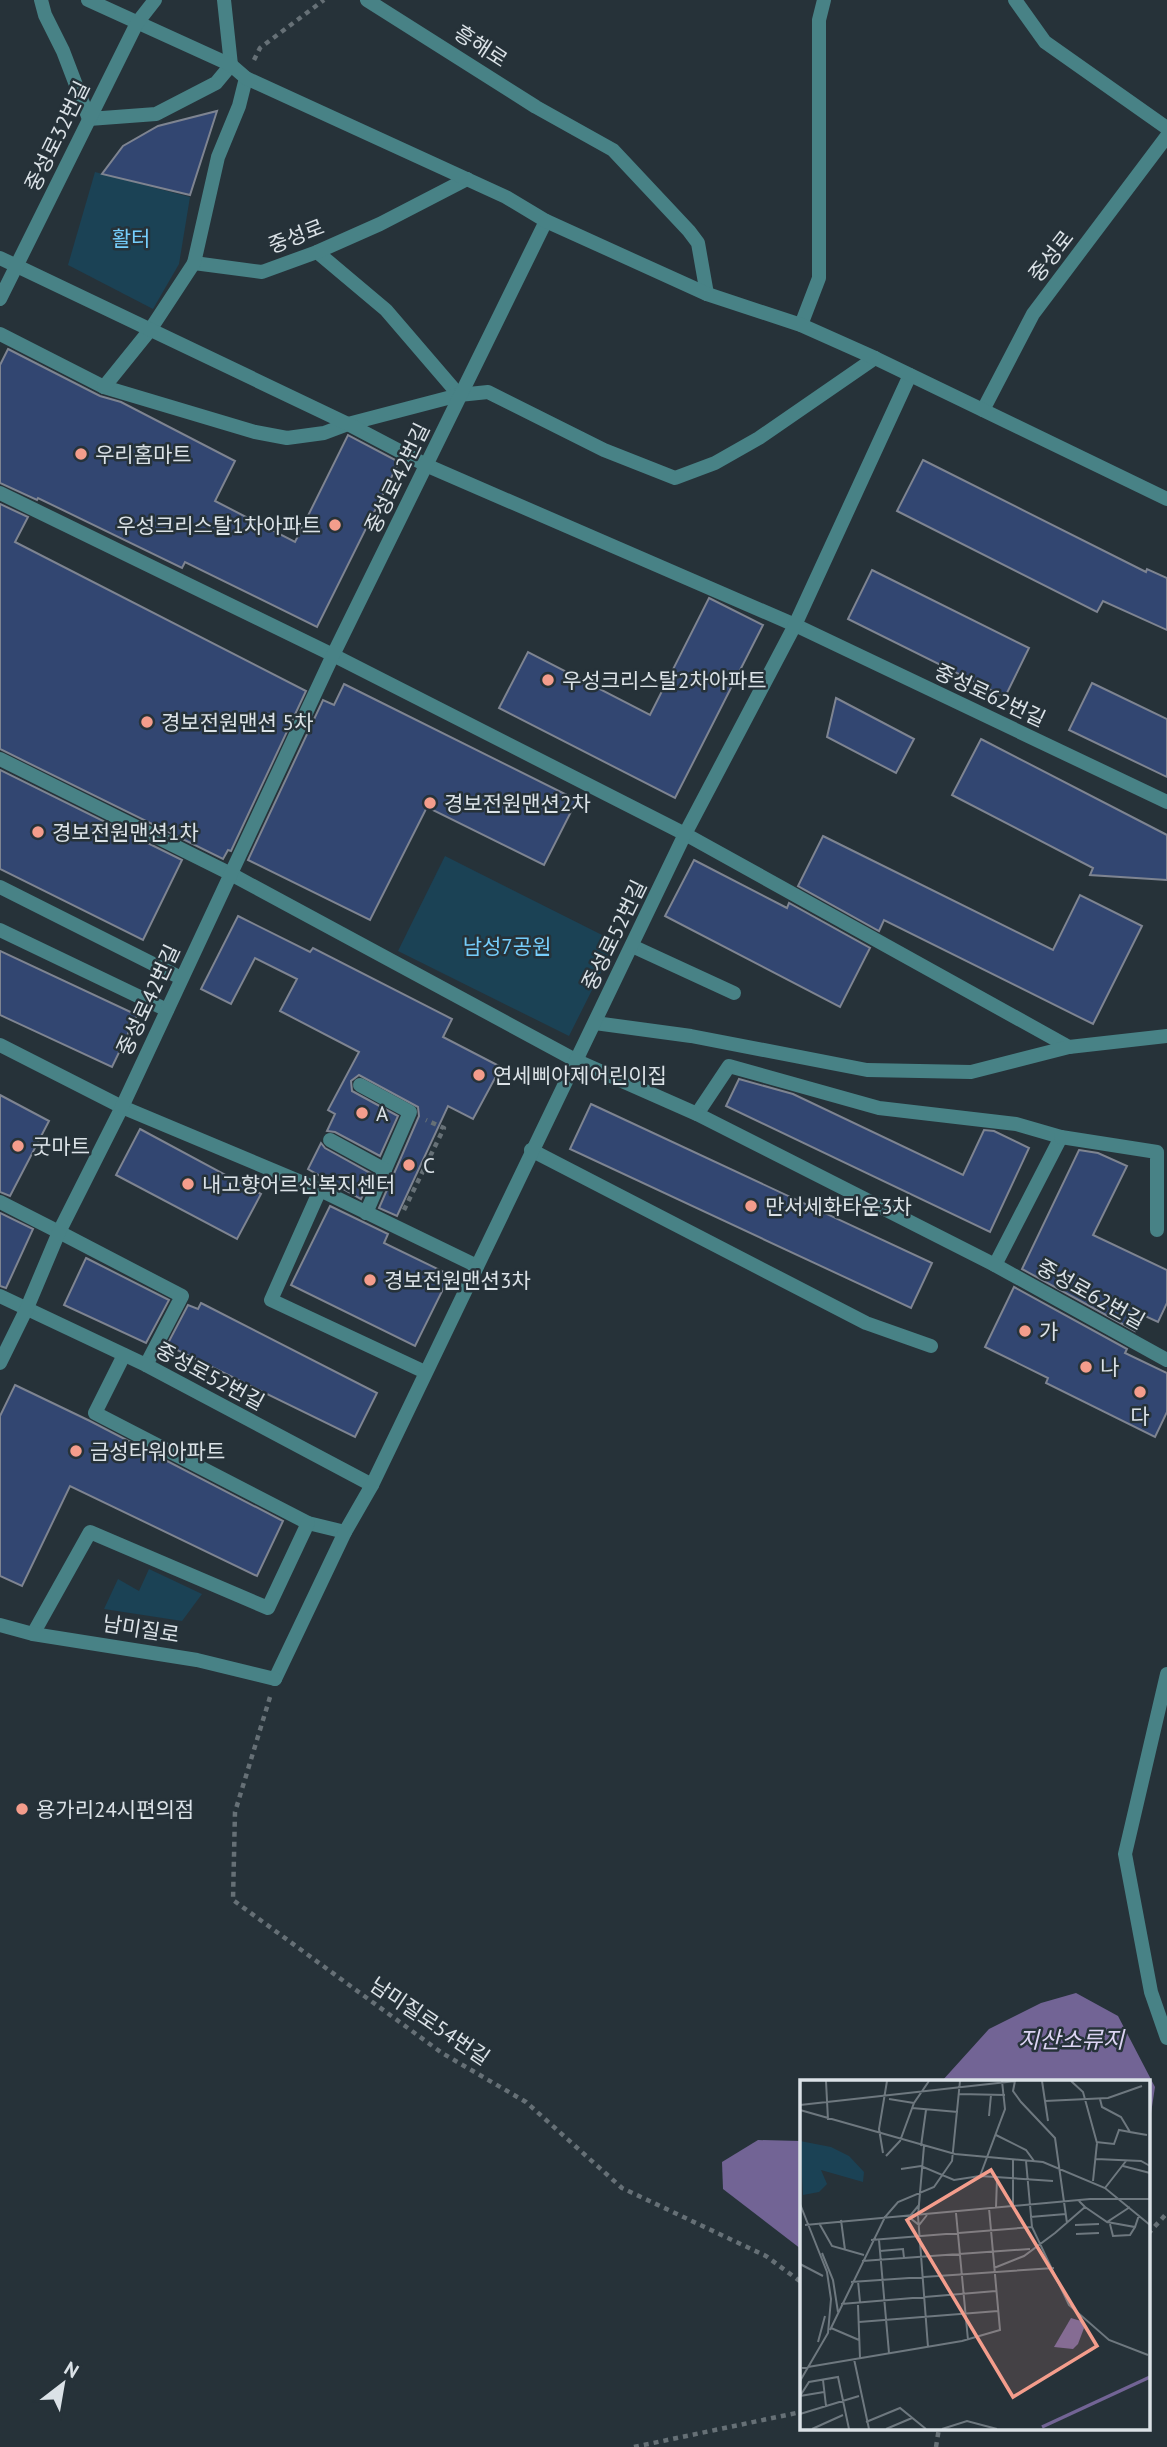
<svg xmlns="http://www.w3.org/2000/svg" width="1167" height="2447" font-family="'PT Sans','Noto Sans KR',sans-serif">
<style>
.green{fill:#1b4255}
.water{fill:#726495}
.building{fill:#324671;stroke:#7e8491;stroke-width:2}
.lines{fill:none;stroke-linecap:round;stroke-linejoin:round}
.path{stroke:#667076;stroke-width:4.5;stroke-dasharray:5 5;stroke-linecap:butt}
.service{stroke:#488286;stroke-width:14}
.minor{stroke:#488286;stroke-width:14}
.tertiary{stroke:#488286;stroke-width:14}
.poi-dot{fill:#f49d8c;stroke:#263239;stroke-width:2.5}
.labels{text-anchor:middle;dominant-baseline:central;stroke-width:5;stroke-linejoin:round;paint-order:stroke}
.street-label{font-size:21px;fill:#dbe2e7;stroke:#263239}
.park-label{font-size:21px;fill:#76cefc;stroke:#263239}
.poi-label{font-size:21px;fill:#dbe2e7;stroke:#263239;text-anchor:start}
.water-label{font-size:23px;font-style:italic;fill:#dcd4f3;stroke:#263239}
.inset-river{fill:none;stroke:#726495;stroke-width:3.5}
.inset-road{fill:none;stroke:#6e787f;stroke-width:2}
.view{fill:#f49d8c;fill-opacity:0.15;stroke:#f49d8c;stroke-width:3.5}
.inset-edge{fill:none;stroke:#dbe2e7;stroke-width:3.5}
</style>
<rect width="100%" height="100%" fill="#263239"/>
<g class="green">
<polygon points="95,172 190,197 179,264 153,309 68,265"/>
<polygon points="445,856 616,942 569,1036 398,951"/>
<polygon points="149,1569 202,1594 182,1621 104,1609 118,1579 139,1591"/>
</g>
<g class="water">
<polygon points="1076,1993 1118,2016 1155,2087 1148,2133 1148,2081 942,2081 989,2029 1041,2003"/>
<polygon points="758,2140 801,2141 801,2249 723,2189 722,2162"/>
</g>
<g class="building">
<polygon points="217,111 190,195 102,174 123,146 158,126"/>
<polygon points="8,349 100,396 121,402 235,461 215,501 295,542 348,435 399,462 317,627 185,562 182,568 38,498 37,500 0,483 0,365"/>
<polygon points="923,460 1146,572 1147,569 1167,578 1167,630 1103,601 1097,612 897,511"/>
<polygon points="0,504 28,517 15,542 306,691 231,851 228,850 223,859 0,749"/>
<polygon points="872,570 1029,648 1005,697 848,619"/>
<polygon points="709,598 763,625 675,798 499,708 528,652 650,715"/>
<polygon points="1092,683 1167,719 1167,777 1069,730"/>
<polygon points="344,684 577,800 544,865 427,807 370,920 248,860 323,700 334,705"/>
<polygon points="836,698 914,739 896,773 827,737"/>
<polygon points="981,739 1167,835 1167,880 1090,875 1093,868 952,795"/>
<polygon points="0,770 182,860 143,940 0,869"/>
<polygon points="823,836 1053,950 1080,895 1142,926 1093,1024 884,920 879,931 798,886"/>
<polygon points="694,860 787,908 789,903 870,948 840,1007 665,916"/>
<polygon points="238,916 310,952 313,948 452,1019 443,1037 501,1067 473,1119 448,1106 397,1216 379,1208 419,1116 418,1107 359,1075 351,1081 352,1091 398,1116 380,1156 335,1132 327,1131 335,1114 328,1110 359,1052 280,1011 297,979 255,958 231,1004 201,989"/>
<polygon points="0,951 137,1015 112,1067 0,1015"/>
<polygon points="739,1079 793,1094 963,1175 984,1130 994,1131 1029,1148 990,1232 726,1106"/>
<polygon points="0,1095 49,1121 10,1196 0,1192"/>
<polygon points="591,1104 932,1263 911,1308 570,1149"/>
<polygon points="140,1129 261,1194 237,1239 116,1175"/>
<polygon points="321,1143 325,1148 372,1174 361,1199 308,1169"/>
<polygon points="1079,1150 1098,1153 1127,1166 1093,1235 1167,1270 1167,1303 1158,1322 1143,1315 1135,1331 1022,1269"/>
<polygon points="330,1206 388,1234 384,1243 450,1275 415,1346 291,1285"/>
<polygon points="0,1213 33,1229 6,1288 0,1286"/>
<polygon points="86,1258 169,1300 146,1343 64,1305"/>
<polygon points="1014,1287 1127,1349 1125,1353 1167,1373 1167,1412 1155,1437 1046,1383 1048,1378 985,1347"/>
<polygon points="201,1303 377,1393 355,1437 167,1345 188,1305 198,1309"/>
<polygon points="15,1385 90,1421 283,1521 257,1576 70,1486 22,1586 0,1576 0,1416"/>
</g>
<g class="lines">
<g class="path">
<polyline points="254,60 260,48 324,0"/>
<polyline points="404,1210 444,1128 426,1120"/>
<polyline points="270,1697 235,1812 233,1900 442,2053 526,2102 622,2188 766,2256 801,2282"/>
<polyline points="1148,2234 1167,2213"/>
<polyline points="634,2447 801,2412"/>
<polyline points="936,2447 939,2428"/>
</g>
<g class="service">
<polyline points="367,0 536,107 613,150 689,231 698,243 707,294"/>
<polyline points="317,252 386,310 459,395"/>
<polyline points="194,263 262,272 317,252 380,224 467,179"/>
<polyline points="801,325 819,278 819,20 824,0"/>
<polyline points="0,334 104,387 255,432 287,438 324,433 348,424 459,395 488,392 604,450 675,478 715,463 759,438 875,358"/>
<polyline points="104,387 150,330 194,263 218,157 239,106 246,78"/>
<polyline points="0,887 181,978"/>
<polyline points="0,930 167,1010"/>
<polyline points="360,1085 410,1112 366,1213"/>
<polyline points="697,1114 729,1066 879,1108 1016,1124 1061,1137 995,1265"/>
<polyline points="330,1140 385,1170"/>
<polyline points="531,1150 866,1323 931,1346"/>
<polyline points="320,1190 271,1300 425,1372"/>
<polyline points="59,1232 182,1296 146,1365"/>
<polyline points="124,1355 95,1413 308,1523 345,1532"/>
<polyline points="33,1634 90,1532 268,1608 308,1523"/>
</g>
<g class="minor">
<polyline points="41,0 45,15 63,51 89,119 156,114 216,83 231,65 224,0"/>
<polyline points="1015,0 1045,42 1167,128"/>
<polyline points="0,258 348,424 428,466 795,625 1167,802"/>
<polyline points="983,410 1033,314 1167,136"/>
<polyline points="0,493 333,655 685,834 1069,1047"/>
<polyline points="0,759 229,873 577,1061 697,1114 995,1265 1167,1360"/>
<polyline points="632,946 734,993"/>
<polyline points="595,1023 691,1036 867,1070 971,1072 1069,1047 1167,1036"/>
<polyline points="0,1045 122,1107 320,1190 477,1266"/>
<polyline points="1061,1137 1157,1152 1157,1230"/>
<polyline points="0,1202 59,1232"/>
<polyline points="0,1296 146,1365 372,1485"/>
<polyline points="0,1363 27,1308 59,1232 122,1107 333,655 546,221"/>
<polyline points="1167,1674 1125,1854 1151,1992 1167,2038"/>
<polyline points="275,1679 345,1532 372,1485 685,834 795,625 910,375"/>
</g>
<g class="tertiary">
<polyline points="88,0 231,65 246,78 506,197 546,221 707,294 801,325 875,358 1167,499"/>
<polyline points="0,299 137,23 155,0"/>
<polyline points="0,1625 33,1634 197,1660 275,1679"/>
</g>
</g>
<g class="poi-dot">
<circle cx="81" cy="454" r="7"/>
<circle cx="335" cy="525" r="7"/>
<circle cx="548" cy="680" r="7"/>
<circle cx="147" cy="722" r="7"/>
<circle cx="430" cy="803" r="7"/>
<circle cx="38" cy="832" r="7"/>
<circle cx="479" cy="1075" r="7"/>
<circle cx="362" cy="1113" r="7"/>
<circle cx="18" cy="1146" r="7"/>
<circle cx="409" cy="1165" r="7"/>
<circle cx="188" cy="1184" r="7"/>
<circle cx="751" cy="1206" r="7"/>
<circle cx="370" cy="1280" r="7"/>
<circle cx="1025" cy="1331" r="7"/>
<circle cx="1086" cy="1367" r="7"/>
<circle cx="1140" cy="1392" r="7"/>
<circle cx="76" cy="1451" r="7"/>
<circle cx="22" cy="1809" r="7"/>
</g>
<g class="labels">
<g class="street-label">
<text transform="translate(481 46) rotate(33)">흥해로</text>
<text transform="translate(57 136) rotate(-64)">중성로32번길</text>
<text transform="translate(296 236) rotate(-21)">중성로</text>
<text transform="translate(1051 256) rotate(-52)">중성로</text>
<text transform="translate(397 478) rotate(-64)">중성로42번길</text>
<text transform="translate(990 695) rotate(25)">중성로62번길</text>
<text transform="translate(614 935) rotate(-64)">중성로52번길</text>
<text transform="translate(148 1000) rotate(-65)">중성로42번길</text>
<text transform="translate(1091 1294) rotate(29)">중성로62번길</text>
<text transform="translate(210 1376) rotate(28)">중성로52번길</text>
<text transform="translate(141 1629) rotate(9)">남미질로</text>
<text transform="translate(430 2021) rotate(34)">남미질로54번길</text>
</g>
<g class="park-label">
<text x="131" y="238">활터</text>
<text x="507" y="946">남성7공원</text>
</g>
<g class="poi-label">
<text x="95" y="454">우리홈마트</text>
<text x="321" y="525" text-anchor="end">우성크리스탈1차아파트</text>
<text x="562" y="680">우성크리스탈2차아파트</text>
<text x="161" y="722">경보전원맨션 5차</text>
<text x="444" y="803">경보전원맨션2차</text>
<text x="52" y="832">경보전원맨션1차</text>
<text x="493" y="1075">연세삐아제어린이집</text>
<text x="376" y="1113">A</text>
<text x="32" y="1146">굿마트</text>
<text x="423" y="1165">C</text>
<text x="202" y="1184">내고향어르신복지센터</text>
<text x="765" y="1206">만서세화타운3차</text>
<text x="384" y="1280">경보전원맨션3차</text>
<text x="1039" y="1331">가</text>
<text x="1100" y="1367">나</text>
<text x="1140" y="1416" text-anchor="middle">다</text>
<text x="90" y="1451">금성타워아파트</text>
<text x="36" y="1809">용가리24시편의점</text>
</g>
<g class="water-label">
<text x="1071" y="2039">지산소류지</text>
</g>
</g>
<g transform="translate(800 2080)">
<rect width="350" height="350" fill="#263239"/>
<path d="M0,61L31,67L49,76L64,92L63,102L21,90L27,104L19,112L3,115Z" fill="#1b4255"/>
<path d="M271,238L281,241L284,248L278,264L273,269L254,267Z" fill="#726495"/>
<path class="inset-river" d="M242,347L350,297"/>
<path class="inset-road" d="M26,1L28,40M215,1L213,11L221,22L255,58L267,143M242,1L248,41M271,1L283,12L297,63L293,101M159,14L205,15M89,19L114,23M300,19L302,27L321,37L330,52L347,55M245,21L308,18L342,6M0,25L216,1M112,28L158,32M0,30L155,74L243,82L305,108L350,145M189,36L191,15M196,55L226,70L234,81M296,62L314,64L319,50L330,52M121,66L126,30M124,66L118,136L128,267M83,73L79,49L87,1M86,76L100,61L114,23L129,1M296,79L341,81L350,86M226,81L232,147L269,225L309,260L348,275M323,86L350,93M101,89L121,86L154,100L180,96M180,96L205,29L202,1M180,96L253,101M305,108L326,81M0,124L27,192L31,219L28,253L0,301M119,125L109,137L119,145L127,135M213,126V80M196,127L197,99M285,127L307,142L330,127M156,133L168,260M230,137L266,134M41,140L45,170M307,142L335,147L339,135M19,143L32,166L64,175M310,144L313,156L330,155L335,147M5,145L290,119H350M275,145L299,144M276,154L299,153M71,160L232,147M79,160L89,273M80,171L103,169L104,178M22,173L33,200L38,232M62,181L230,169M0,184L23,196M194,188L224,176L255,153L285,127L279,121M58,201L60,222M51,202L254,188M41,224L196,211M58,225L60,278M59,242L198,231M31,248L59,260M30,250L85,137L98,122L134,107L152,81L160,1M18,262L25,236M54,279L69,349M2,288L162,261L200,250L189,128M23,300L26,326M0,316L9,302L38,297L49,349M0,316L24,312M0,334L59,316M66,342L100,328L126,349M12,349L43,335M86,349L112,338M142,349L167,341L197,349"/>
<path class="view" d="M191,90L297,266L213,317L107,140Z"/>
<rect width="350" height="350" class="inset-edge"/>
</g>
<g transform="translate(63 2384) rotate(31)" stroke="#263239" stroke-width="5" paint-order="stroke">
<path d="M0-5L12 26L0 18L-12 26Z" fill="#dbe2e7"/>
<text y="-10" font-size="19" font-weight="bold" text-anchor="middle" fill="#dbe2e7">N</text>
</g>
</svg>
